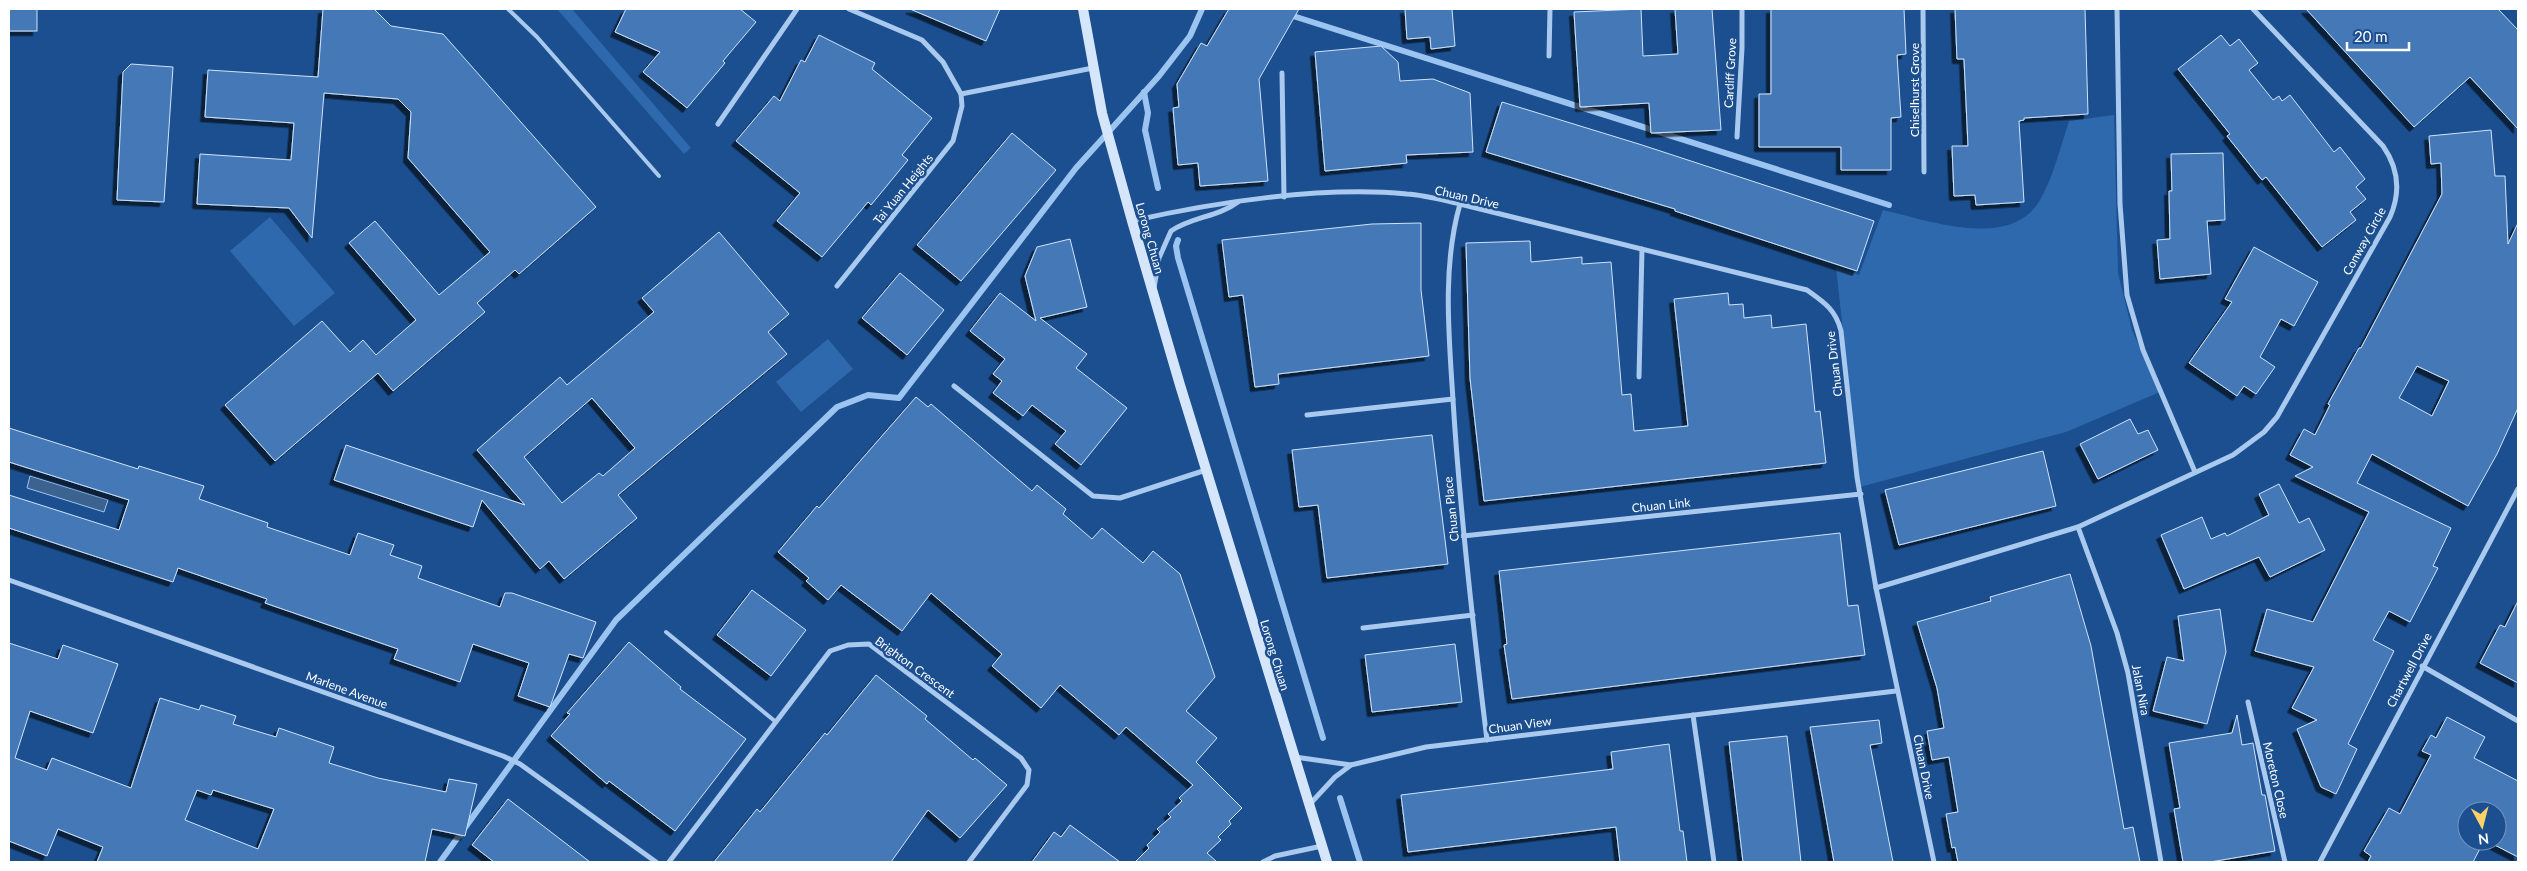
<svg xmlns="http://www.w3.org/2000/svg" width="2527" height="871" font-family="Lato,sans-serif">
<style>
.green{fill:#2e69ad}
.water{fill:#3c6290;stroke:#9cc4f0}
.lines{fill:none;stroke-linecap:round;stroke-linejoin:round}
.stream{stroke:#9cc4f0;stroke-width:6}
.building{fill:#4478b7;stroke:#cfe3fa;fill-rule:evenodd;filter:url(#shadow)}
.lane{stroke:#a9c9ee;stroke-width:4}
.street{stroke:#a9c9ee;stroke-width:5}
.secondary{stroke:#d6e6fa;stroke-width:10}
.labels{text-anchor:middle;dominant-baseline:central;stroke-width:5;stroke-linejoin:round;paint-order:stroke}
.street-label{font-size:12px;fill:#fff;stroke:#1b4f8f}
</style>
<defs>
<filter id="shadow"><feDropShadow dx="-4.5" dy="4.5" stdDeviation="0" flood-color="#0009"/></filter>
</defs>
<rect width="100%" height="100%" fill="#1b4f8f"/>
<g class="green">
<polygon points="557,9 572,9 691,148 684,154"/>
<path d="M2114,115L2118,273L2132,330L2160,392L2066,432L1860,487L1836,267L1859,275L1883,210C1928,220 2010,251 2040,200C2053,178 2061,145 2069,121Z"/>
<polygon points="270,217 335,293 294,326 230,251"/>
<polygon points="828,339 853,369 801,412 776,382"/>
</g>
<polygon class="water" points="30,476 108,500 104,512 27,488"/>
<g class="lines">
<g class="stream">
<polyline points="1271,9 1889,205"/>
<polyline points="1144,92 1148,113 1145,130 1158,188"/>
<polyline points="1178,240 1176,246 1178,258 1323,738"/>
<polyline points="1340,798 1360,862"/>
<polyline points="440,862 616,620 837,407 868,395 899,398 1076,168 1159,76 1190,36 1202,9"/>
</g>
</g>
<g class="building">
<rect x="9" y="9" width="28" height="22"/>
<polygon points="323,9 374,9 391,26 443,34 596,207 519,274 515,270 477,303 485,312 393,391 378,373 275,461 225,405 322,321 350,352 363,340 376,355 416,320 349,243 375,221 439,295 490,252 408,158 411,112 398,99 324,93 312,238 289,208 197,204 200,154 291,160 294,123 205,117 208,70 318,77"/>
<polygon points="626,9 740,9 756,22 723,61 725,63 687,108 643,72 660,52 615,32"/>
<polygon points="910,9 1000,9 986,41"/>
<polygon points="1229,9 1299,9 1259,79 1268,181 1200,186 1198,163 1178,165 1173,108 1179,107 1177,84 1201,43 1207,46"/>
<polygon points="1405,9 1452,9 1455,46 1431,49 1430,37 1407,39"/>
<polygon points="1641,9 1643,56 1678,54 1675,9 1712,9 1721,130 1651,133 1649,103 1580,107 1574,12"/>
<polygon points="1771,9 1904,9 1906,54 1897,55 1901,117 1891,118 1891,170 1841,170 1841,147 1759,147 1759,94 1771,94"/>
<polygon points="1955,9 2085,9 2088,114 2024,118 2024,120 2019,121 2024,202 1976,205 1975,195 1954,196 1952,146 1968,146 1964,59 1957,59"/>
<polygon points="2306,9 2498,9 2518,30 2518,129 2470,77 2414,127"/>
<polygon points="819,35 875,63 872,69 932,118 902,155 908,160 871,205 868,202 822,257 777,221 800,193 736,141 774,96 780,101 801,60 805,62"/>
<polygon points="2221,35 2230,46 2239,39 2258,63 2249,70 2273,100 2279,96 2282,101 2290,95 2334,152 2340,147 2365,179 2356,187 2366,199 2350,212 2356,220 2322,247 2266,177 2262,180 2227,136 2230,134 2178,69"/>
<polygon points="1381,46 1398,62 1400,81 1433,79 1470,93 1473,152 1406,155 1407,163 1325,171 1315,52"/>
<polygon points="131,64 173,67 164,202 117,200 123,72"/>
<polygon points="1502,102 1642,145 1874,221 1857,271 1675,211 1675,209 1486,152"/>
<path d="M2491,130L2495,176H2505L2508,244L2518,223V408L2497,454L2468,506L2372,454L2357,483L2451,528L2433,566L2438,568L2410,622L2389,611L2373,640L2394,651L2348,744L2357,749L2336,794L2321,787L2297,729L2317,720L2292,708L2314,667L2255,651L2267,609L2313,622L2369,512L2295,476L2313,467L2290,455L2304,429L2315,435L2330,405L2328,404L2359,348H2361L2442,194L2441,163L2431,164L2429,136ZM2417,366L2449,381L2432,416L2399,398Z"/>
<polygon points="1012,133 1056,170 961,281 917,245"/>
<polygon points="2223,153 2225,220 2207,221 2211,274 2160,279 2157,240 2170,239 2169,191 2172,191 2171,154"/>
<polygon points="1421,223 1421,290 1429,356 1278,374 1279,384 1255,387 1243,295 1229,297 1222,240 1372,224"/>
<path d="M719,232L789,314L768,332L787,354L618,495L637,518L564,579L549,561L540,569L482,500L473,527L334,480L346,445L525,505L477,450L560,377L567,385L654,312L642,298ZM592,398L635,448L603,476L599,473L562,503L524,457Z"/>
<polygon points="1070,239 1087,307 1040,318 1087,354 1076,368 1127,408 1081,465 1055,444 1066,431 1032,405 1023,416 993,393 1002,381 993,374 1005,359 970,331 1000,293 1036,321 1025,276 1037,247"/>
<polygon points="1530,241 1531,262 1582,257 1582,264 1611,262 1622,395 1631,394 1634,431 1688,426 1674,299 1728,293 1729,305 1743,304 1744,318 1771,315 1772,328 1806,324 1815,412 1820,411 1826,463 1484,501 1470,378 1466,243"/>
<polygon points="2254,247 2318,282 2294,326 2281,319 2260,357 2275,367 2256,394 2244,386 2237,396 2189,363 2232,302 2225,299"/>
<polygon points="900,273 944,310 907,355 862,318"/>
<polygon points="916,397 928,407 931,404 1032,491 1037,485 1066,509 1063,514 1092,539 1102,528 1143,563 1153,551 1180,574 1215,677 1186,711 1217,738 1196,762 1242,808 1229,821 1231,824 1218,837 1221,840 1207,853 1217,862 1135,862 1149,848 1147,845 1160,832 1157,829 1171,817 1168,814 1182,801 1179,798 1193,785 1126,727 1119,735 1060,685 1041,708 992,666 1002,654 931,593 902,631 841,585 828,600 806,581 809,578 778,552 817,506 819,508"/>
<polygon points="2130,419 2138,434 2148,430 2158,450 2098,479 2080,444"/>
<polygon points="9,428 138,469 139,466 204,486 199,499 268,523 267,527 350,555 358,533 394,545 390,555 422,566 418,578 500,607 505,593 512,593 596,622 583,658 569,654 550,707 518,696 529,663 473,644 460,682 394,659 398,649 265,603 267,599 178,568 173,582 9,528 9,495 119,530 129,500 9,462"/>
<polygon points="1432,435 1448,564 1327,578 1318,505 1299,507 1292,450"/>
<polygon points="2043,451 2056,506 1899,545 1885,490"/>
<polygon points="2279,484 2299,523 2309,518 2325,550 2270,577 2259,557 2184,589 2161,535 2202,517 2211,539 2225,533 2227,536 2269,515 2259,494"/>
<polygon points="1840,533 1848,606 1858,605 1865,655 1512,699 1504,645 1507,644 1499,571"/>
<polygon points="2070,574 2091,646 2124,829 2133,827 2140,862 1958,862 1955,847 1952,848 1946,814 1958,812 1949,757 1932,760 1927,731 1944,728 1937,688 1917,622 1991,601 1990,597"/>
<polygon points="752,590 806,630 771,676 717,635"/>
<polygon points="2518,601 2518,683 2480,663 2500,625 2505,627"/>
<polygon points="2220,609 2226,652 2207,724 2153,711 2167,657 2184,661 2178,616"/>
<polygon points="629,642 681,687 680,689 746,739 675,831 609,781 607,784 551,736 570,714 567,713"/>
<path d="M9,643L58,659L63,645L118,664L93,733L30,711L15,758L47,770L52,758L131,788L160,698L199,710L201,705L236,716L233,724L276,737L279,728L334,747L329,763L378,778L446,792L449,779L477,784L465,836L432,829L425,862H97L103,847L58,829L47,856L9,841ZM197,790L211,795L213,790L274,809L258,849L185,820Z"/>
<polygon points="1455,644 1462,702 1372,712 1365,655"/>
<polygon points="876,675 927,716 925,719 973,760 975,758 1007,785 960,838 928,810 891,862 714,862 757,809 760,812 825,733 827,735"/>
<polygon points="2237,715 2242,745 2253,743 2262,795 2265,795 2275,851 2210,862 2183,862 2174,809 2180,808 2169,743 2232,733"/>
<polygon points="2447,717 2485,737 2474,758 2518,781 2518,857 2487,841 2497,841 2497,811 2467,811 2467,841 2484,841 2473,862 2368,862 2371,856 2364,851 2389,808 2400,814 2431,755 2422,751 2431,735 2436,738"/>
<polygon points="1879,720 1882,743 1870,745 1893,862 1834,862 1810,727"/>
<polygon points="1787,736 1801,862 1743,862 1729,742"/>
<polygon points="1669,744 1680,831 1683,831 1687,862 1620,862 1616,827 1408,852 1401,795 1613,769 1611,752"/>
<polygon points="508,799 590,862 494,862 472,845"/>
<polygon points="1070,825 1120,862 1032,862 1054,832 1061,837"/>
</g>
<g class="lines">
<g class="lane">
<polyline points="508,9 537,37 659,176"/>
<polyline points="666,632 776,722"/>
</g>
<g class="street">
<polyline points="1923,9 1924,172"/>
<polyline points="2117,9 2120,204 2127,295 2143,350 2195,472"/>
<polyline points="1549,56 1550,9"/>
<polyline points="1282,73 1284,197"/>
<polyline points="961,94 1093,68"/>
<polyline points="718,124 797,9"/>
<polyline points="1737,137 1742,48 1742,9"/>
<path d="M1460,204C1442,267 1449,336 1453,400C1460,514 1473,627 1487,740"/>
<path d="M1132,221C1215,202 1322,186 1407,194C1425,195 1442,200 1460,204L1807,290C1824,302 1836,310 1841,331L1857,477L1876,588L1934,862"/>
<polyline points="837,286 953,141 962,106 961,94 943,62 922,40 849,9"/>
<path d="M1154,288L1159,258L1171,231C1191,217 1218,217 1238,202"/>
<polyline points="1639,377 1642,249"/>
<polyline points="954,386 1093,496 1120,498 1206,470"/>
<polyline points="1307,415 1453,399"/>
<polyline points="2078,527 2117,633 2128,673 2161,862"/>
<polyline points="1463,536 1861,494"/>
<polyline points="9,580 503,756 520,764 656,862"/>
<path d="M1876,588L2078,527L2233,455L2264,432L2277,417L2390,217C2401,192 2399,169 2383,146L2253,9"/>
<polyline points="1363,628 1473,615"/>
<polyline points="2422,666 2518,721"/>
<polyline points="2248,702 2285,862"/>
<polyline points="1693,715 1714,862"/>
<polyline points="1295,757 1351,765"/>
<polyline points="1309,805 1335,777 1351,765 1426,747 1896,691"/>
<polyline points="669,862 830,651 848,645 869,644 1021,758 1029,770 1027,785 969,862"/>
<polyline points="1263,862 1275,856 1322,846"/>
<polyline points="2320,862 2518,489"/>
</g>
<polyline class="secondary" points="1083,9 1102,113 1132,221 1180,385 1327,862"/>
</g>
<g class="labels">
<g class="street-label">
<text transform="translate(1730 73) rotate(-87)">Cardiff Grove</text>
<text transform="translate(1914 90) rotate(-90)">Chiselhurst Grove</text>
<text transform="translate(903 189) rotate(-51)">Tai Yuan Heights</text>
<text transform="translate(1467 197) rotate(13)">Chuan Drive</text>
<text transform="translate(1150 238) rotate(74)">Lorong Chuan</text>
<text transform="translate(2364 241) rotate(-61)">Conway Circle</text>
<text transform="translate(1834 364) rotate(-97)">Chuan Drive</text>
<text transform="translate(1661 505) rotate(-6)">Chuan Link</text>
<text transform="translate(1451 509) rotate(-96)">Chuan Place</text>
<text transform="translate(1275 655) rotate(73)">Lorong Chuan</text>
<text transform="translate(915 667) rotate(36)">Brighton Crescent</text>
<text transform="translate(2409 670) rotate(-62)">Chartwell Drive</text>
<text transform="translate(347 690) rotate(20)">Marlene Avenue</text>
<text transform="translate(2141 690) rotate(79)">Jalan Nira</text>
<text transform="translate(1520 725) rotate(-8)">Chuan View</text>
<text transform="translate(1924 767) rotate(79)">Chuan Drive</text>
<text transform="translate(2276 780) rotate(77)">Moreton Close</text>
</g>
</g>
<rect width="2527" height="871" fill="none" stroke="#ffffff" stroke-width="20"/>
<g transform="translate(2482 826) rotate(173)"><circle r="24" fill="#1b4f8f" stroke="#7695bc"/>
<path d="M0-4L9 19L0 12L-9 19Z" fill="#ffd166"/>
<text y="-8" font-size="14" font-weight="bold" text-anchor="middle" fill="#ffffff">N</text>
</g>
<path d="M2347 42v8h62v-8" fill="none" stroke="#ffffff" stroke-width="2.5"/>
<text x="2354" y="42" font-size="15" fill="#ffffff" stroke="#1b4f8f" stroke-width="4" paint-order="stroke">20 m</text>
</svg>
